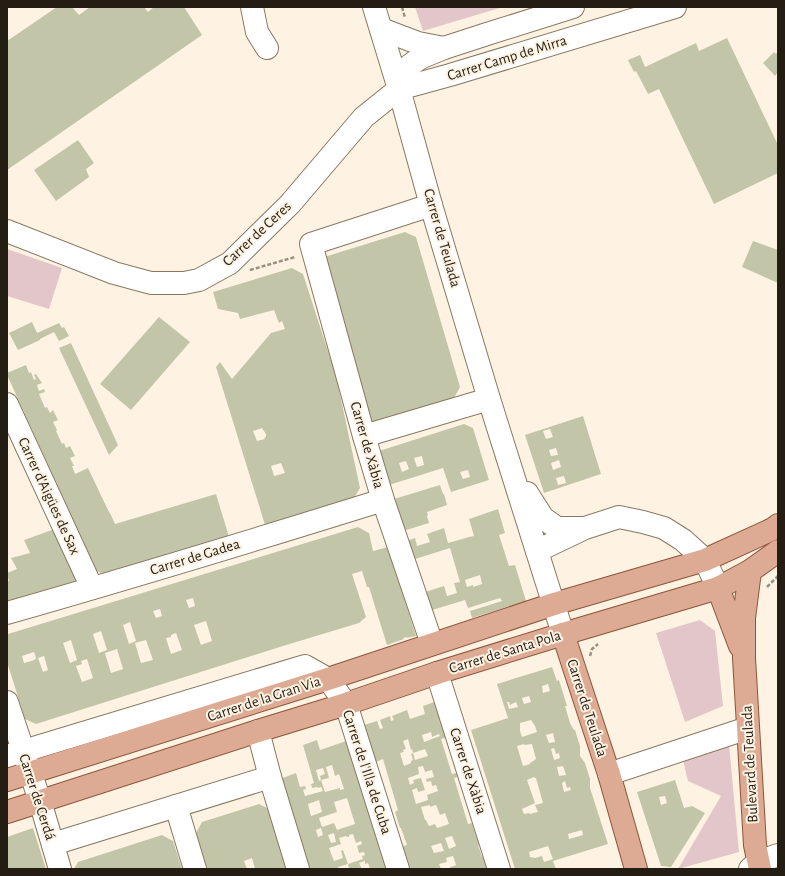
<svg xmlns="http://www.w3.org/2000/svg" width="785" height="876" font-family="'Alegreya Sans',sans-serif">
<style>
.green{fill:#e3c6c9}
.building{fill:#c2c5a7;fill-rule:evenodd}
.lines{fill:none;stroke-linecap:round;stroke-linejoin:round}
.minor-casing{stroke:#887860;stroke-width:24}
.major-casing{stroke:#8d5438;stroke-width:24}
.path{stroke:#989082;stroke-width:2.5;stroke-dasharray:4 2;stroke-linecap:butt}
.minor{stroke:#fff;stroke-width:22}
.major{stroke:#ddaa94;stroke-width:22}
.labels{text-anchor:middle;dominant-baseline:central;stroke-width:4;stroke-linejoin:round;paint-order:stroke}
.street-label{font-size:15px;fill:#231d13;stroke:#fef3e2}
</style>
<rect width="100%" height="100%" fill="#fef3e2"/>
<g class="green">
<polygon points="415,7 503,7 423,31"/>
<polygon points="7,249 62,268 49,309 7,296"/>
<polygon points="700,620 715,631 723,706 685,722 656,633"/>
<polygon points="729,744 739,852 678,869 721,796 688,781 683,760"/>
</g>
<g class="building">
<polygon points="57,7 72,7 79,15 90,7 144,7 148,12 154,7 184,7 202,35 7,170 7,41"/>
<polygon points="727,38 778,145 778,173 714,204 659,89 648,94 636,71 634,72 628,60 640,55 645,67 696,43 699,51"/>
<polygon points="774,52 776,54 778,52 778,72 775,76 763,63"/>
<polygon points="78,140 94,163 86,169 89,177 56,201 34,170"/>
<polygon points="405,232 416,237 460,387 454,398 371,424 321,258"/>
<polygon points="753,241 778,250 778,283 742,267"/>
<path d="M292,268L303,274L336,376L360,488L354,498L266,528L216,367L220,362L232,379L271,333L285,329L282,321L279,323L274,310L240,319L238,313L218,309L213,292ZM262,428L266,434V437L264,438L265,439L257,441L253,431ZM281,463L285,473L274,476L271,466Z"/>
<polygon points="159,317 190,342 131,410 100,384"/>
<polygon points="32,322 37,333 59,323 62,328 64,327 69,336 59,341 54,332 40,339 40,340 18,350 9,333"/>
<polygon points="71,343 118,445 109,455 59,348"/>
<polygon points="26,365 29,373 31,372 34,380 36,379 34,375 36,374 42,383 37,385 39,391 44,389 45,392 39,394 45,408 47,407 50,413 53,410 58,420 53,422 57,430 56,431 62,444 64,443 66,448 70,446 75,456 70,458 74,466 72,466 75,474 88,468 108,510 111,515 115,524 216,494 230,540 109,577 97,571 7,375 7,373"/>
<path d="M583,416L601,474L544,493L525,435ZM550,429L553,437L546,439L543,431ZM556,448L558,455L551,456L549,450ZM559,460L561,467L553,470L551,463ZM564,476L566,483L558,485L556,478Z"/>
<path d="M464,424L473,428L489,480L451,492L443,468L389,485L379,451ZM422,456L424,465L417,467L414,458ZM406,461L409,469L402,472L399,463ZM468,470L470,477L463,479L460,472Z"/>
<polygon points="440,485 443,494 444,494 447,505 427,512 428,515 427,516 429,523 403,531 394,499"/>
<path d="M498,509L505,533L499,535L509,566L515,565L526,601L472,618L470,611L502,601L500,598L468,608L465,600L429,611L422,593L444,586L447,596L457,593L454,583L460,582L450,548L412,560L406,541L415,538L417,546L430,542L427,534L444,528L448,543L469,537L474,536L469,519ZM480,575L482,584L473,587V585L467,587L465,580Z"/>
<path d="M358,527L369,533L373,551L388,547L416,636L407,638V637L403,638L404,639L387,645L369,587H367L362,571L352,574L366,617L359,623L283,646L36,724L25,719L7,662V636L8,634ZM193,598L195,606L189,608L186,600ZM160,609L162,616L156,618L153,611ZM206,621L212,641L201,645L194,625ZM130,622L136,641L129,644L123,625ZM101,631L107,650L99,653L93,634ZM176,633L182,650L171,654L166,638L171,637V635ZM71,640L77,660L70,663L63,643ZM146,640L153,660L141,663L135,643ZM117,649L123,669L111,673L105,653ZM34,652L36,658L35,659V660L24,663L22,656ZM44,656L48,670L43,672L38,658ZM87,659L93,678L82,682L76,666L82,664L81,661Z"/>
<polygon points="55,529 78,578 74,588 7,604 7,581 9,581 7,573 17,569 11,558 30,553 24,540"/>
<path d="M552,667L557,681L559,680L567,706H565L570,723L574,730H575L580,746V756L585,763L590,779V788L608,844L553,861L556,869H515L471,730L508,718L497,684ZM548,684L550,691L543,693L542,686ZM529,696L531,702L524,704L522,698ZM507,702H509L510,705L516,702L518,707L509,709ZM531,720L535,726L537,732L522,737L520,731V723ZM553,733L555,742L549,743L546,735ZM524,744V745L532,744L536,759L530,763V764L523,766L517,746ZM554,748L556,754L559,753L560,758L554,760L551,749ZM563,766L566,775L559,776L557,767ZM534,777L535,778H536L543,803L535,805L538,812L530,814L529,813L524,814L522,809L535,803L527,780ZM565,781L567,788L570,787L571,790L564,792L562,783ZM582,830L583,835L569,839L568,834ZM548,846L553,859L544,862L542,856L535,858L530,857L529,852Z"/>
<path d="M440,700L449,737L441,739L452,774L460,772L461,776L454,778L468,824L472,823L477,839L480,838L482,844L478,845L482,857L483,856L487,869H446L456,865L453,856L446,858L447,862L439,864L441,869H410L403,846L407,845L401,828H400L395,812L398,810L383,759L376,762L364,725L377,721L380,729L383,728L380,720L390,716L391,721L394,720L392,716L407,710L410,719L425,714L423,706ZM431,732L432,737L439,734L440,736L424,742L422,735ZM408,739L411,750L412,749L413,753L425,749L428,756L415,760L413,753L411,754L413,760L411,761V763L404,766L400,753L404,752L403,750L406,749L403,741ZM423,766L425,772L432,770L434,777L426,779L427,782L431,781L432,786L436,785L438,791L427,795L428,800L416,804L412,790L417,788L418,792L425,790L421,778L413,780L414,783L410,785L408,778L419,774L418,767ZM430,805V807L436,805L440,815L445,813L449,824L437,828L435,824L429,826L426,820H425L421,807ZM452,836L456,846L449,849L445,838ZM441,843L444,851L434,853L431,846Z"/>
<path d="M317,740L320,750L349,740L390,869H370L368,863L365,864V861L359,863L362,869H349L348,864L363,859L362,856L365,855L364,852L359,853L357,846L362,844L361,841L356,843L353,834L349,835V837H347L346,836L339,838L341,844L329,848L334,861L343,858L341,851L343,850L348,864L338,867L339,869H309L280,779L296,773L300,787L305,786L306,789L303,790L305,796L323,791L321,787L318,788L317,787L312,788L311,784L314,783L303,745ZM332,765L335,776L339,774L344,789L340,790V788L325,792L321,780L319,781L316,770L323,768L325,774L320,776L321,780L329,778L326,767ZM347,798L355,824L337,830L334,823L322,827L319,818L337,812L334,802ZM319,800L322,812L311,816L308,804ZM321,828L323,835L318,837L316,830ZM334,833L336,842L331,843L328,835Z"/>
<path d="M675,780L684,808L692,806L705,813L671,867L661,866L637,792ZM665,796L667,803L661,805L659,797Z"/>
<polygon points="259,804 269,809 289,869 255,869 252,858 244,861 247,869 207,869 196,833 202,822"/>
<polygon points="33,828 46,869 7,869 7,837"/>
<polygon points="162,835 173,841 182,869 74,869 78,862"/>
</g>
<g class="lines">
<defs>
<g id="minor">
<polyline points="252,7 257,32 267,48"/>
<polyline points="374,7 399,89 431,205 489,399 563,634"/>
<polyline points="381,29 418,43 444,48"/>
<polyline points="399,89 409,66 420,58 444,48 487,34 573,7"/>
<polyline points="431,205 311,244 364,436 383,500 432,644"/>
<polyline points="7,231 114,273 151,283 184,283 199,280 230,263 290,204 364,117 399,89 450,75 675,7"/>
<polyline points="7,404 92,588"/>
<polyline points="364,436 489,399"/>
<polyline points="527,493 543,518 557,528 582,528"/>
<polyline points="537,551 585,528 619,517 643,522 664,528 683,540 705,560 718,588"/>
<path d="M7,613C133,577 258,539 383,500"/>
<polyline points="437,673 499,869"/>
<polyline points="7,702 40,801 60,869"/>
<polyline points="258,731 270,777 298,869"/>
<polyline points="7,756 305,666 328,679 346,704 398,869"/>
<polyline points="609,774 748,728"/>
<polyline points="176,806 195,869"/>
<polyline points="53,844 270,777"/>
<polyline points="750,869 758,862 778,855"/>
</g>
<g id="major">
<polyline points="750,571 744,618 744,658 755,845 760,869"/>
<polyline points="718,588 740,646"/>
<polyline points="563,634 609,774 636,869"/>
<polyline points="7,780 328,679 554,604 705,560 773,529 778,525"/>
<polyline points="7,812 258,731 346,704 437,673 563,634 718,588 750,571 778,551"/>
</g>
</defs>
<use href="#minor" class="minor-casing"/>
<use href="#major" class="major-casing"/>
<g class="path">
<polyline points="402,7 405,18"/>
<polyline points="250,270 295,257"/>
<polyline points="767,587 778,576"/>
<polyline points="590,656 592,649 598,644"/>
</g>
<use href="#minor" class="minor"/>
<use href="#major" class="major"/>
</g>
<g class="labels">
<g class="street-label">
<text transform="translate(507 58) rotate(-17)">Carrer Camp de Mirra</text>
<text transform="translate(257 234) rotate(-43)">Carrer de Ceres</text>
<text transform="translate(442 238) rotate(74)">Carrer de Teulada</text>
<text transform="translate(367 445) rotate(74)">Carrer de Xàbia</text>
<text transform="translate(49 496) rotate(65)">Carrer d'Aigües de Sax</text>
<text transform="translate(195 557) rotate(-17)">Carrer de Gadea</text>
<text transform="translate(505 652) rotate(-17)">Carrer de Santa Pola</text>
<text transform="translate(264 699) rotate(-18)">Carrer de la Gran Via</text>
<text transform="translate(587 708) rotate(72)">Carrer de Teulada</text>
<text transform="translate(750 764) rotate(-93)">Bulevard de Teulada</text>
<text transform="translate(468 771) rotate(72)">Carrer de Xàbia</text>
<text transform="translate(367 772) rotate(72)">Carrer de l'Illa de Cuba</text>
<text transform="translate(37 797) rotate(72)">Carrer de Cerdá</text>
</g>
</g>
<rect width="785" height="876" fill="none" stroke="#231d13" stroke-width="16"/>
</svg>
